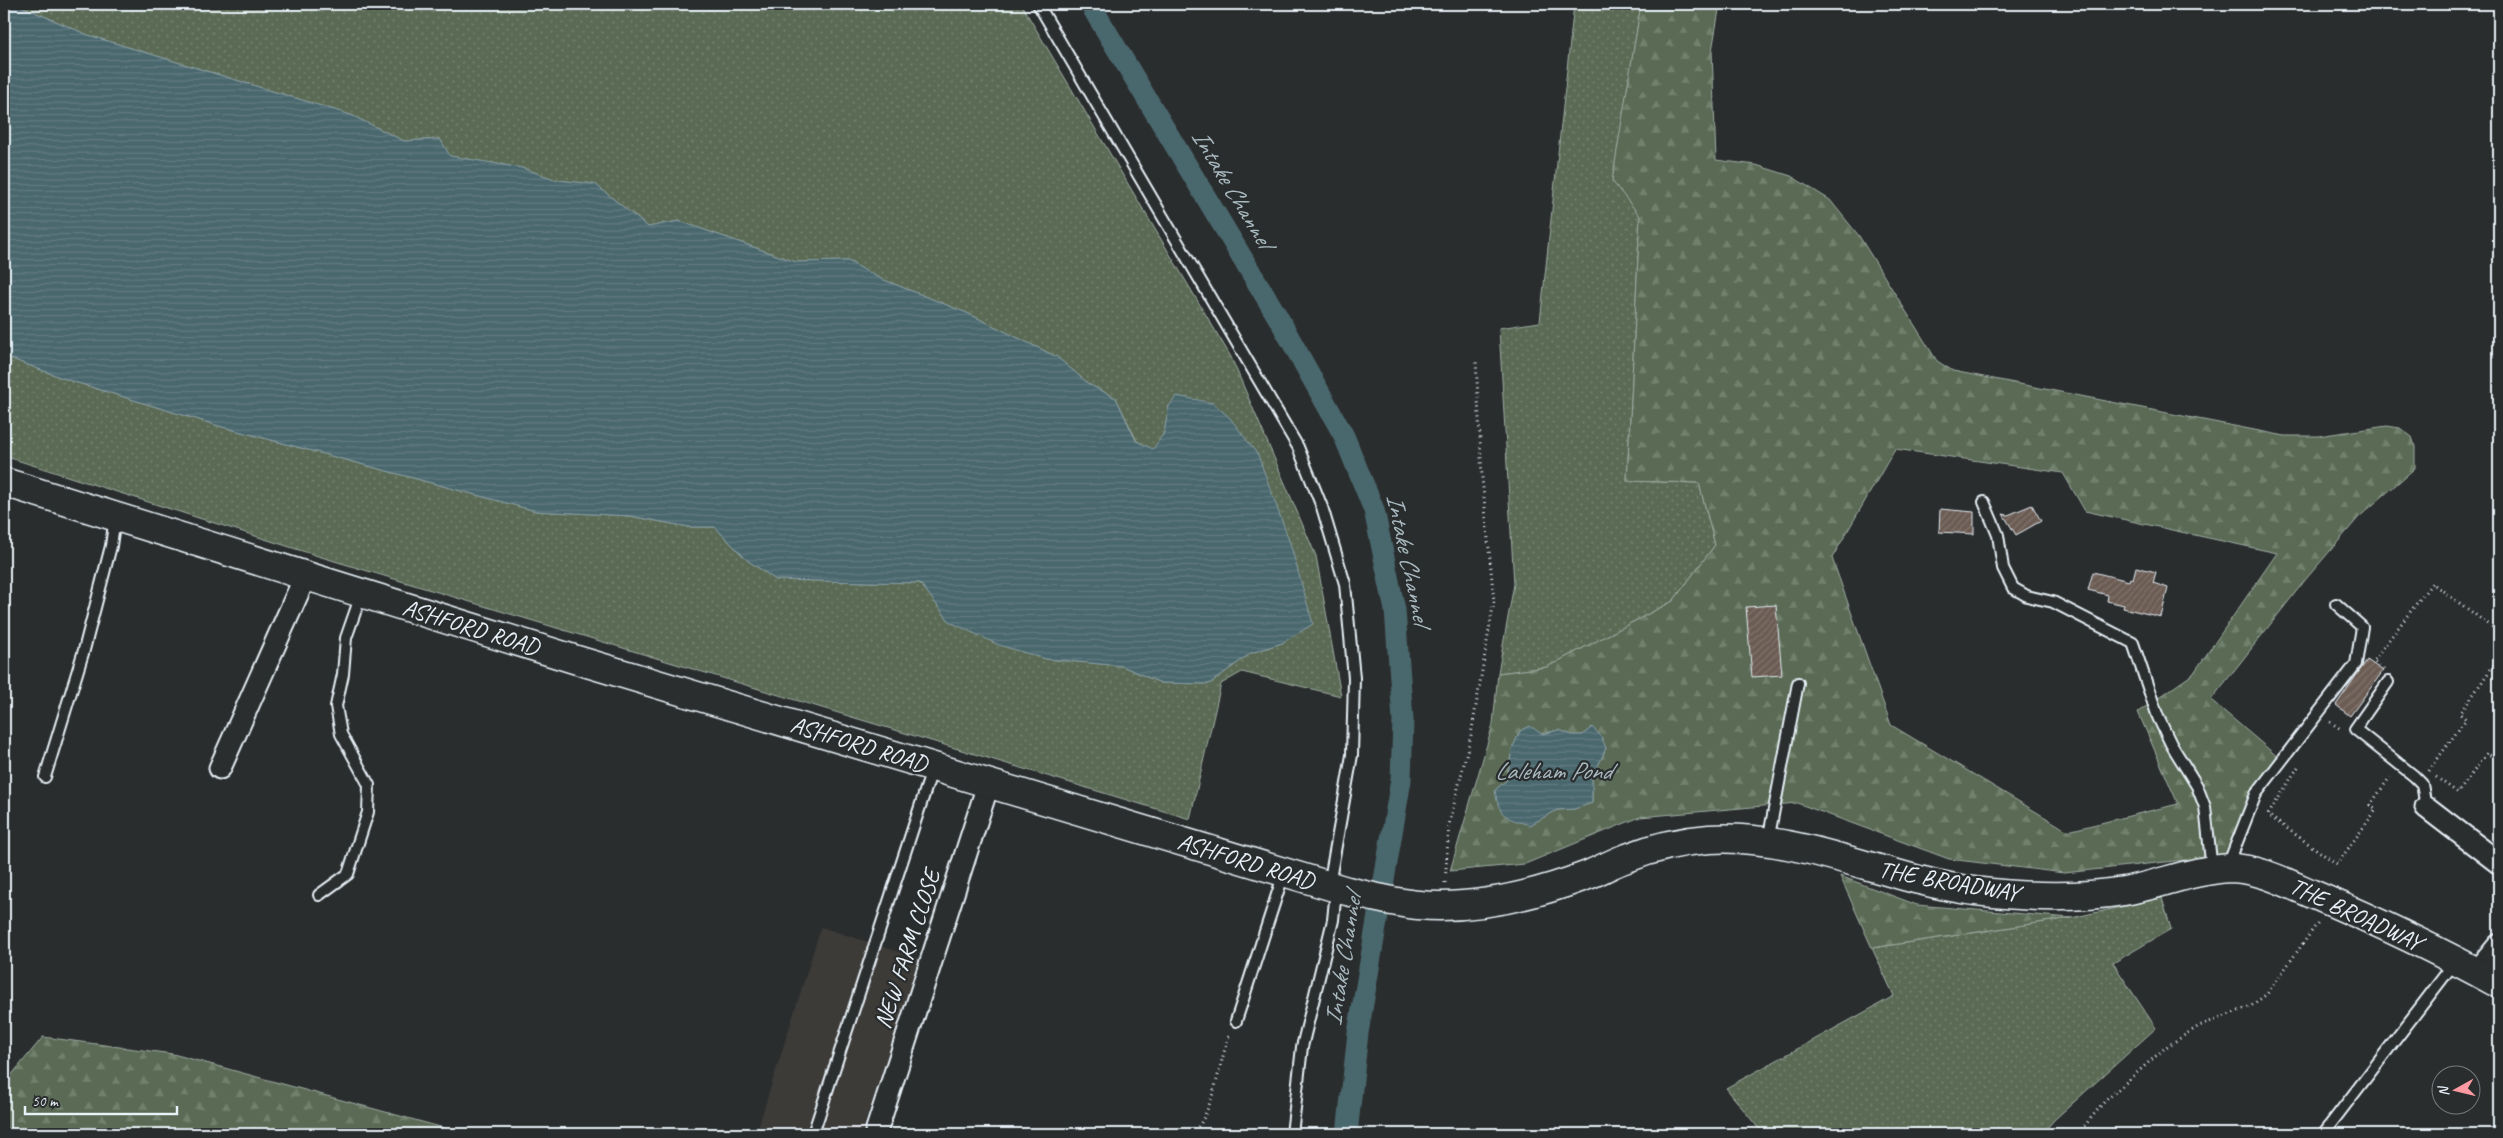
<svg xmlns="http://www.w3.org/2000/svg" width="2503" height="1138" font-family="Caveat,sans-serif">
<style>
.built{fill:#3e3b39}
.grass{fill:url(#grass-dots);stroke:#a1aea6}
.forest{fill:url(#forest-firs);stroke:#a1aea6;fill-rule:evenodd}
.water{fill:url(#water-rules);stroke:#899ea5}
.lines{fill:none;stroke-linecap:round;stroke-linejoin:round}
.canal{stroke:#4a676d;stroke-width:21}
.building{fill:url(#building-hatch);stroke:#e8f1f8}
.service-casing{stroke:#e8f1f8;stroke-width:14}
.minor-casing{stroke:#e8f1f8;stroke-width:25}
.secondary-casing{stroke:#e8f1f8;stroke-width:31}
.path{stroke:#e8f1f8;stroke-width:3;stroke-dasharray:1 4;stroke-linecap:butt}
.service{stroke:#2a2d2e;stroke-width:10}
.minor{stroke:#2a2d2e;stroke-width:21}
.secondary{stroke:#2a2d2e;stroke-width:28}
.labels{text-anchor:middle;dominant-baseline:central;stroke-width:4.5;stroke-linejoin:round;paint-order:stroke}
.street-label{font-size:24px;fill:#e8f1f8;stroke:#2a2d2e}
.water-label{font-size:25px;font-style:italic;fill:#a9bac0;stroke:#2a2d2e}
</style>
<defs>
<pattern id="grass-dots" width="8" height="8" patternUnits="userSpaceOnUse" patternTransform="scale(1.25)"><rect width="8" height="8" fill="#5a6b54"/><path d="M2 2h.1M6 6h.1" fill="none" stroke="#72816d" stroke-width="1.8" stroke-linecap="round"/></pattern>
<pattern id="forest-firs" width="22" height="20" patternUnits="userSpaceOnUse" patternTransform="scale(1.25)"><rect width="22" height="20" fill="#5a6b54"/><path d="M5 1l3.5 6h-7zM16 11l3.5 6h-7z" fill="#72816d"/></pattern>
<pattern id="water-rules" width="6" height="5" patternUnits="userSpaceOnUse" patternTransform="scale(1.25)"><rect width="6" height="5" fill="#4a676d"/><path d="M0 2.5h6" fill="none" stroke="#647d83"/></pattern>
<pattern id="building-hatch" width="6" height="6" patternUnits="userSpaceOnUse" patternTransform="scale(1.25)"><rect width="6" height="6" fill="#6b5b53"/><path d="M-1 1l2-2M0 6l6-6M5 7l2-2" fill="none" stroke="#80736c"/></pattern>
</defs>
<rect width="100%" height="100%" fill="#2a2d2e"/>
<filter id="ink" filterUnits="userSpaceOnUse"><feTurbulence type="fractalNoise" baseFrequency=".02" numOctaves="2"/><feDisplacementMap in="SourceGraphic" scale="10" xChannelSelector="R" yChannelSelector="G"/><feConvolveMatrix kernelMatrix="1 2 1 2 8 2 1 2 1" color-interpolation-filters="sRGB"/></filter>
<g filter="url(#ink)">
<polygon class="built" points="821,927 921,959 861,1134 756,1134"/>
<g class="grass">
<polygon points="16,4 1021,4 1231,357 1316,556 1341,696 1242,672 1221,684 1190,819 318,556 4,456 4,356 68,380 219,426 536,511 630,516 689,527 715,527 747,560 776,580 920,583 950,622 1046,659 1122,666 1161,683 1209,684 1251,653 1282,643 1169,406 1164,433 1153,450 1137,441 1116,398 1090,385 1057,357 967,313 879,278 848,261 796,262 679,221 648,227 595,184 557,180 522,168 449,156 440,139 404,141 351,115 88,35"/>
<polygon points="1574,4 1641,4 1613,180 1640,216 1627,481 1699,483 1715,545 1673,601 1547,667 1498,673 1514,584 1499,328 1540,322"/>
<polygon points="2162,898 2171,929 2113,963 2156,1028 2054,1120 2042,1134 1763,1134 1726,1088 1894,996 1872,948 2071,918"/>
</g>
<g class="forest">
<path d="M1641,4H1720L1712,51L1716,160L1756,165L1791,176L1830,200L1859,236L1937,361L1953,371L2285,436H2318L2387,426L2400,428L2412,437L2415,446V468L2359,517L2306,579L2211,700L2286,764L2251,806L2230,855L2064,873L1949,859L1797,803L1640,817L1525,864L1450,871L1493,724L1498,673L1547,667L1673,601L1715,545L1699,483L1627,481L1640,216L1612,181ZM1895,449L2063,473L2085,511L2277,553L2193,674L2138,712L2178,804L2068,831L1891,725L1832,558ZM1592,727L1606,748L1592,779V803L1574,809L1557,810L1530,825L1495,790L1507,780C1508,762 1513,747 1520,731L1542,734L1559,730L1572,735H1583Z"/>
<polygon points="1840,876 1917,905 2071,918 1872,948"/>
<polygon points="43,1037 173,1054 466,1134 4,1134 4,1084"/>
</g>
<g class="water">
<polygon points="4,4 16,4 88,35 351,115 404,141 440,139 450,156 522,168 557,180 595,184 648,227 679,221 796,262 848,261 879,278 967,313 1057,357 1090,385 1116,398 1136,441 1153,449 1164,433 1169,406 1177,396 1213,403 1230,418 1258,455 1290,543 1313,624 1282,643 1251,653 1209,684 1161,683 1122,666 1046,659 999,645 950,622 920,583 776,580 747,560 715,527 689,527 630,516 536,511 219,426 68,380 4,356"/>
<path d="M1530,726L1542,734L1559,730L1572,735H1583L1592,727L1601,736L1606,748L1592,779V803L1574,809L1557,810L1530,825C1505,818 1499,817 1495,790L1507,780L1512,749L1520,731Z"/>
</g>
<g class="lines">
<polyline class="canal" points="1090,4 1279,319 1344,436 1374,510 1395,610 1403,720 1401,780 1358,1033 1347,1134"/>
</g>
<g class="building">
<polygon points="2032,505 2041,521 2016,535 2003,514 2008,515"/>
<polygon points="1940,509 1974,512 1974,534 1939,532"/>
<polygon points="2136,567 2156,572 2153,583 2168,588 2161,617 2123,608 2124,605 2107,601 2108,595 2088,590 2093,572 2129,581 2130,578 2133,579"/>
<polygon points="1776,605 1782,675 1752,677 1746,607"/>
<polygon points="2367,660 2383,671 2350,716 2336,705"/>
</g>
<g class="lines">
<defs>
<g id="service">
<polyline points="1038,4 1298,447 1322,507 1345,584 1354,678 1352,755 1329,885"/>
<polyline points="1984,502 1998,535 2003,568 2013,588 2027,596 2053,602 2133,643 2158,717 2171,744 2197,786 2205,807 2212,870"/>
<polyline points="2388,682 2355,729 2414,776 2422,784 2426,807"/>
<polyline points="45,777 84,650 111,546 115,517"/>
<polyline points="1768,841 1798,683"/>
<polyline points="2228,865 2256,794 2356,664 2362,627 2336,604"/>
<polyline points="319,895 348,874 368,812 369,785 341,734 336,706 343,674 346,638 361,595"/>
<polyline points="1236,1021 1284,873"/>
<polyline points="813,1134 933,767"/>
<polyline points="1292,1134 1302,1047 1333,920 1336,890"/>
<polyline points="2323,1134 2455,962"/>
</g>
<g id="minor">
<polyline points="220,768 305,577"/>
<polyline points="2426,807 2499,863"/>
<polyline points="2477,972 2499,945"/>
<polyline points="876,1132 989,782"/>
</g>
<path id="secondary" d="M4,482L577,660L1347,891C1370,896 1394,903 1418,905C1475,910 1535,895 1588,875C1601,870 1614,862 1627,858C1652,848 1682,841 1709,839C1799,833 1885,879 1974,891C2024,897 2074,899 2124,891C2159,885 2193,870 2230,868C2257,868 2285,882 2310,893C2374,920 2438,950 2499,984"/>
</defs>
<use href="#service" class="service-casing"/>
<use href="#minor" class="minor-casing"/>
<use href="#secondary" class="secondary-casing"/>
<g class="path">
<polyline points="2384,669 2373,661 2432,583 2499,632"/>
<polyline points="2330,722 2342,730"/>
<polyline points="2298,767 2268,815 2337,864 2376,810 2370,805 2390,777"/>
<polyline points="2429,771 2466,719 2460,714 2499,657"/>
<polyline points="2436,777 2458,793 2487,753 2494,758 2499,750"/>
<polyline points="1445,883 1449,825 1471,735 1494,601 1482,477 1476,360"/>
<path d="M1191,1134C1212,1120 1220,1058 1230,1033"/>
<polyline points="2078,1134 2104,1102 2166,1047 2199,1026 2251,1006 2267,994 2319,921"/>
</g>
<use href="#service" class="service"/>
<use href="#minor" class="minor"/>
<use href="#secondary" class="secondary"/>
</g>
</g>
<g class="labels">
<g class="street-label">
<text transform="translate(471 627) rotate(17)">ASHFORD ROAD</text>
<text transform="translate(859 744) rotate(17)">ASHFORD ROAD</text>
<text transform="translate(1246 861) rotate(17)">ASHFORD ROAD</text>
<text transform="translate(1949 881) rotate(10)">THE BROADWAY</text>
<text transform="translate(2356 914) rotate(25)">THE BROADWAY</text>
<text transform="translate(907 949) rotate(-72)">NEW FARM CLOSE</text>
</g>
<g class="water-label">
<text transform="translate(1232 188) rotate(59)">Intake Channel</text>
<text transform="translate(1408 559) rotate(78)">Intake Channel</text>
<text x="1553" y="771">Laleham Pond</text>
<text transform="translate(1343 960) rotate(-81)">Intake Channel</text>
</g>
</g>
<rect width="2503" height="1138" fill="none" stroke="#2a2d2e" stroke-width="20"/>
<rect x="10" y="10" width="2483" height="1118" fill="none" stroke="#e8f1f8" stroke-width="2" filter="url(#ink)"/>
<g transform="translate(2456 1090) rotate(262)"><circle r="24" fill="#2a2d2e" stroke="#767b7f"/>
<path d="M0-4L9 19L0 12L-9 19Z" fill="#ff9aa2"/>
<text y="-8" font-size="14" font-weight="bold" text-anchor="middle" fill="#e8f1f8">N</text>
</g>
<path d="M25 1106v8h152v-8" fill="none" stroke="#e8f1f8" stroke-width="2.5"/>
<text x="32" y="1106" font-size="15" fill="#e8f1f8" stroke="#2a2d2e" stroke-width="4" paint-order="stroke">50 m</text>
</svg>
